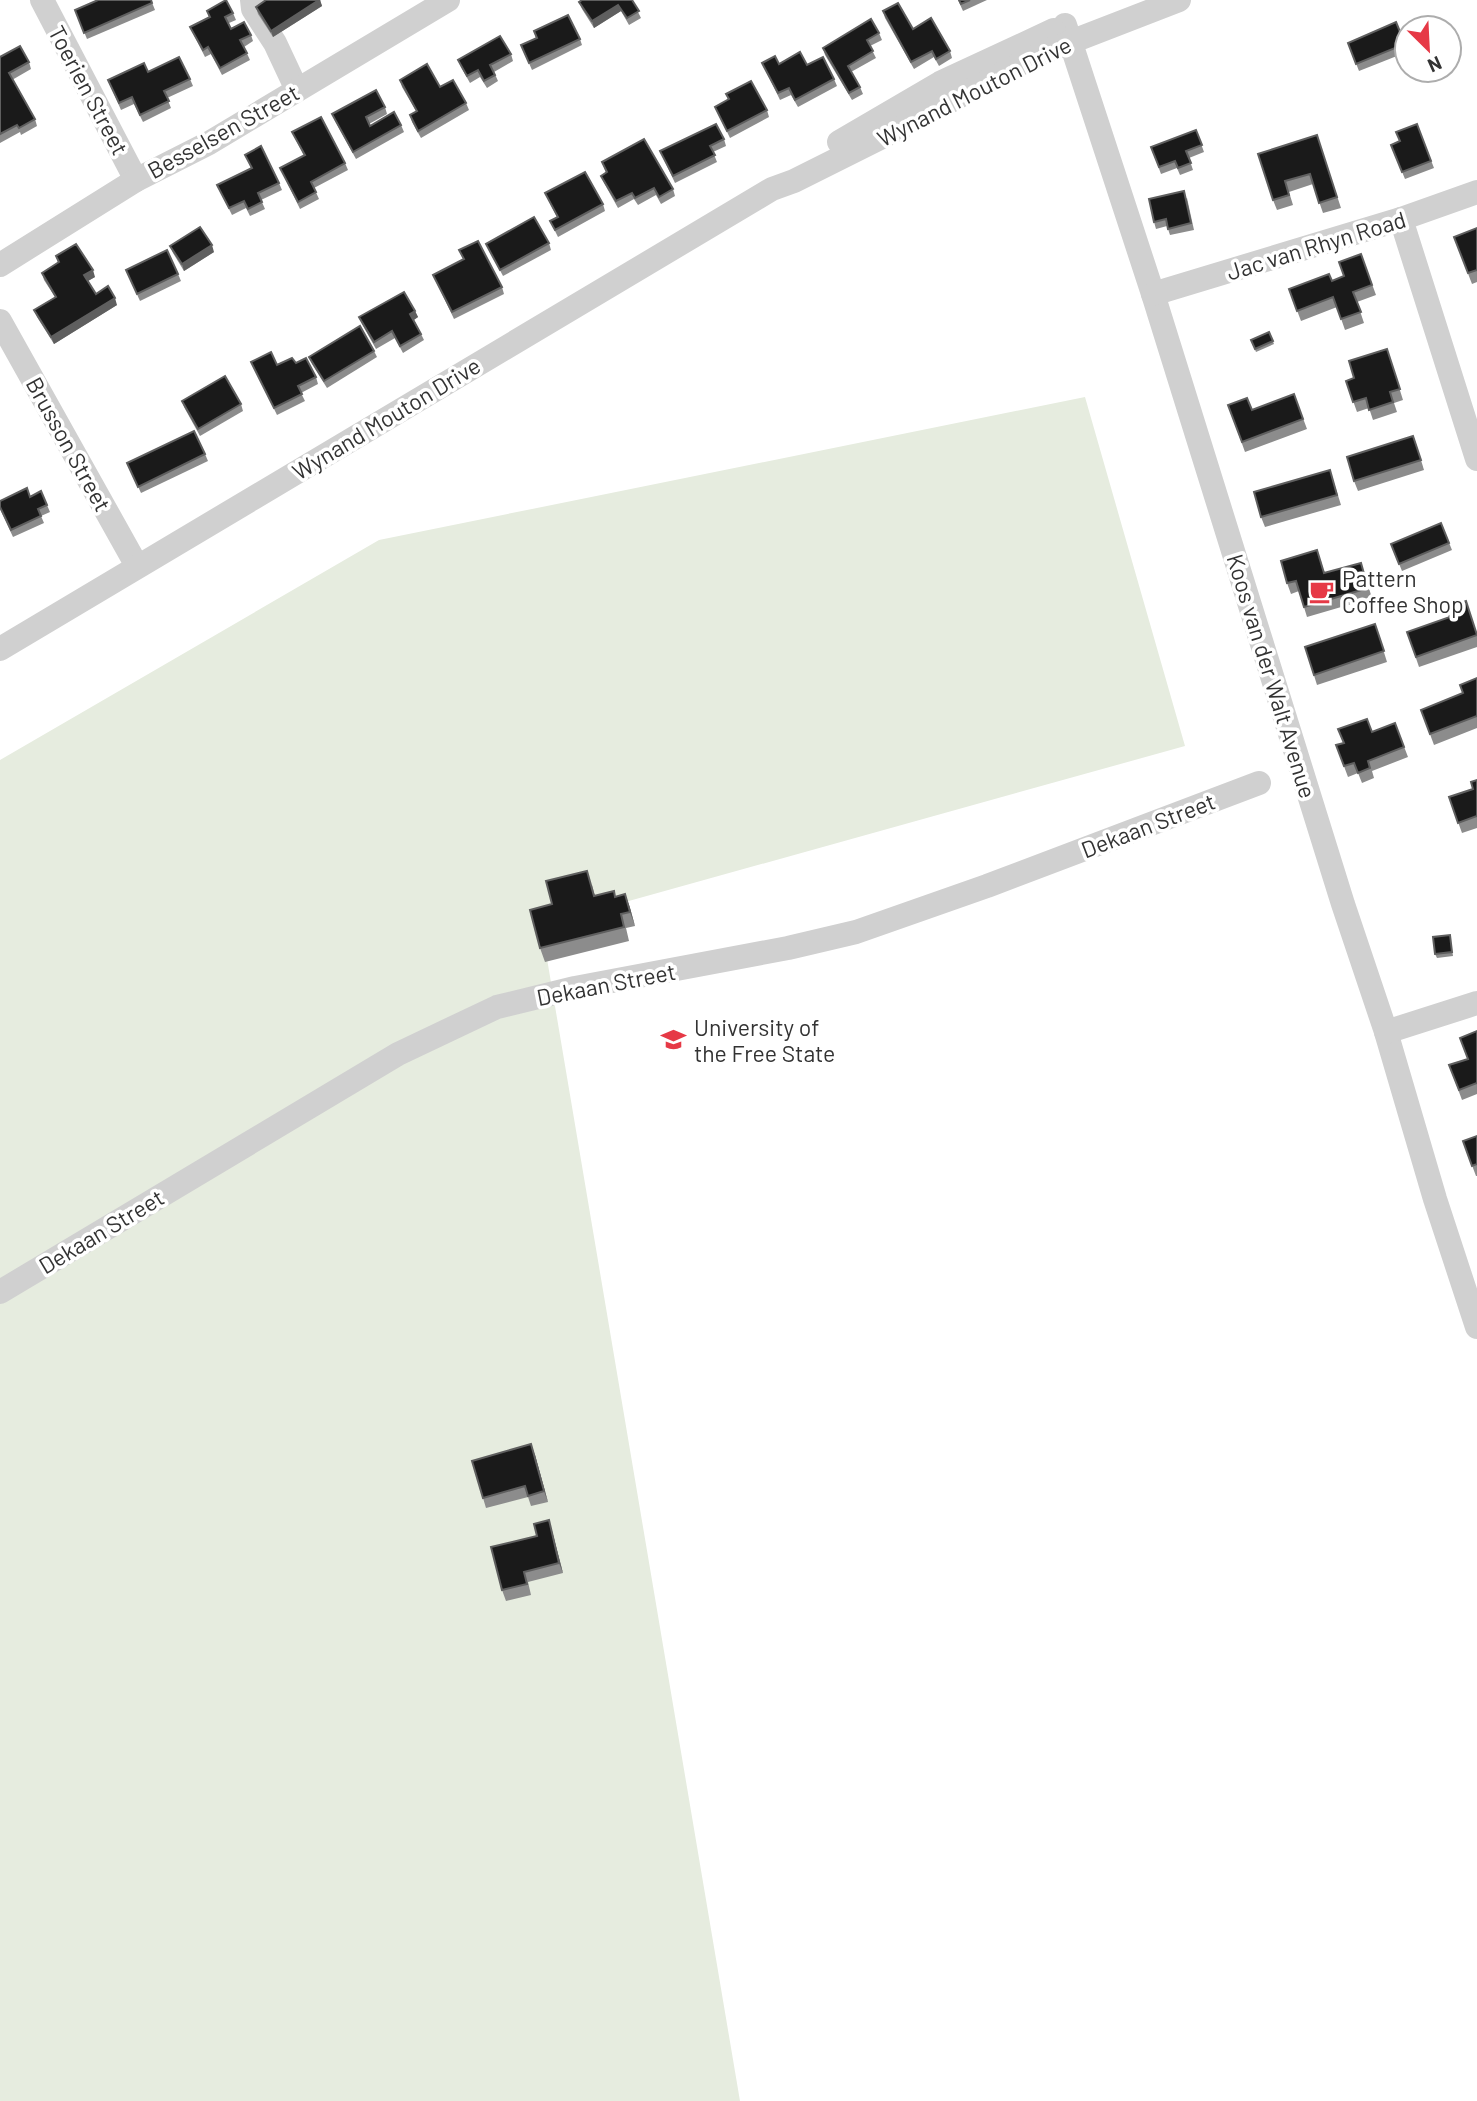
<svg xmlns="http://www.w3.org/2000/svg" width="1477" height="2101" font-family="Barlow,sans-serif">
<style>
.green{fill:#e6ecdf}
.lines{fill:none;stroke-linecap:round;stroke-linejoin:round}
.minor{stroke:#d0d0d0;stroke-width:24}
.wall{fill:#8c8c8c}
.shaded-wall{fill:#5f5f5f}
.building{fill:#1a1a1a;stroke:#5f5f5f;stroke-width:2}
.labels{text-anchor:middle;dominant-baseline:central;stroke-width:7;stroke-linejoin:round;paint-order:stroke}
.street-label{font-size:23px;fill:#333;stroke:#fff}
.poi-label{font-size:23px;fill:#333;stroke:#fff;text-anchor:start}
</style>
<rect width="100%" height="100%" fill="#fff"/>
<polygon class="green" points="1085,397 1185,746 593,911 544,941 740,2101 0,2101 0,760 379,540"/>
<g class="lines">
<g class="minor">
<polyline points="42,0 136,180"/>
<polyline points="252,0 253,9 275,43 297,90"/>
<polyline points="1065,25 1153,294 1343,904 1386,1032 1435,1199 1477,1327"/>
<polyline points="839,142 940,83 1054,30"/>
<polyline points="1401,219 1477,459"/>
<polyline points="0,265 136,180 209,143 448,0"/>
<polyline points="1153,294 1401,219 1477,192"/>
<polyline points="0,321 137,566"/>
<polyline points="0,649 772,189 794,181 898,129 1037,55 1179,0"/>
<polyline points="1386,1032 1477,1003"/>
<polyline points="0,1292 398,1054 497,1007 575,988 788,948 856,932 987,886 1259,783"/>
</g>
</g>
<g class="wall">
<polygon points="151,0 155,10 87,39 75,10"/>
<polygon points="266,0 320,0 322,6 273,37 258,14 256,7"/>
<polygon points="958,0 987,0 963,11"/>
<polygon points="579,2 634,4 641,18 629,25 621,11 594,28 582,9"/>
<polygon points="207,11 233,13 236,20 229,23 231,29 251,35 253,41 244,47 250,60 222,75 211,54 205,57 190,27 209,17"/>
<polygon points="883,11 950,51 952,58 939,66 934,57 914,69 885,18"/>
<polygon points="1396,22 1407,52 1359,71 1348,43"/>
<polygon points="534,31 580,39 582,45 532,70 521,45 536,38"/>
<polygon points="879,33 882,40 870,46 876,58 851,72 860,87 863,94 852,100 825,55 823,48"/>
<polygon points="511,54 513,61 494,72 498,81 487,88 480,77 470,83 461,67 458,60"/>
<polygon points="0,57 29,62 31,69 12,80 35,119 37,126 21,135 20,132 0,143"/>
<polygon points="762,63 807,65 834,79 837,86 798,107 791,95 780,100"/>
<polygon points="148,72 190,79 193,86 167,98 171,108 143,122 134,104 121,110 108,80"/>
<polygon points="400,80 440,87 466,103 469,110 421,138 412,122 410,115 416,111 402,87"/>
<polygon points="726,94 767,110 769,117 730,138 715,107 728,100"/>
<polygon points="385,107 387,114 369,124 370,126 401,125 404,132 356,159 335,121 332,114"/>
<polygon points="1417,124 1434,168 1405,179 1391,145 1400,141"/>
<polygon points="1196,130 1204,152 1189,158 1193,170 1180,175 1177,168 1161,174 1151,147"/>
<polygon points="292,132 345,163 348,170 314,188 319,199 300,209 280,168 304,156"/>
<polygon points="1317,135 1341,208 1323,213 1313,184 1289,192 1293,205 1277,210 1273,200"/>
<polygon points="724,139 726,146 713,152 717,162 675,183 660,151"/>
<polygon points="245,155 279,183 282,190 261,200 265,209 250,216 246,208 232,215 217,185 251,168"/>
<polygon points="602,162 673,189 675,196 661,204 656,195 638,205 634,199 618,208 604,183 601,176 606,173"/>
<polygon points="545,193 603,204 605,211 558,237 550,221 557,217"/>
<polygon points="1187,198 1194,230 1170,235 1167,226 1156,229 1154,222"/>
<polygon points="1477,228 1477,282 1472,284 1454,237"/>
<polygon points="549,243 551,250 503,276 486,244"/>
<polygon points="170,246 214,252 184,271 173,253"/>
<polygon points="459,250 502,287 504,294 454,319 433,275 463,259"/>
<polygon points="1361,254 1376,295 1357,302 1364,323 1345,330 1337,307 1301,321 1289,289 1332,281 1344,276"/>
<polygon points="56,256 95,277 88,281 96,294 117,305 54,344 37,317 34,310 55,297 44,280 42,273 58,263"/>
<polygon points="126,270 178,274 181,281 140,301"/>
<polygon points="415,311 418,317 414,320 424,340 403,353 395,338 376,349 362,324 359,317"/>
<polygon points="1269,332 1274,344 1256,352 1251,340"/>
<polygon points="1387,349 1403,400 1394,403 1397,412 1373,420 1369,408 1357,412 1346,381 1354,378"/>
<polygon points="374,351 377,357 327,388 312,364 309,357"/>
<polygon points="251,362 277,365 296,363 316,377 318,384 301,393 305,401 277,415"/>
<polygon points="1294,394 1307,429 1245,452 1228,405 1252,410"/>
<polygon points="182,401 241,404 243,411 200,436 184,407"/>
<polygon points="1417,447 1424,470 1358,491 1354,481"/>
<polygon points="205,454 208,461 141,493 127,463"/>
<polygon points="1330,470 1341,505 1265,527 1261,517"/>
<polygon points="30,497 47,505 50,512 41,516 44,523 13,537 0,509 0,501"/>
<polygon points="1441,523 1452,550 1402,571 1391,544"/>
<polygon points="1321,561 1324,573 1361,563 1372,598 1307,617 1299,591 1291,594 1287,583"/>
<polygon points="1375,624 1387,662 1317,685 1305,647"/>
<polygon points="1407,632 1477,633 1477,647 1419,667"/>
<polygon points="1477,678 1477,728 1434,745 1421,710 1463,693"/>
<polygon points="1395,723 1408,757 1372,771 1374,778 1362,783 1358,773 1348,777 1336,745"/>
<polygon points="1477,780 1477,828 1462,833 1449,797 1473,789"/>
<polygon points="592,885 595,896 616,896 625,894 630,908 635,926 626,928 629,941 545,962 540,948 552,904"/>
<polygon points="1450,935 1453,956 1437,958 1435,954"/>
<polygon points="1477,1031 1477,1094 1462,1100 1449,1065 1468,1059"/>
<polygon points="1477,1136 1477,1176 1476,1176 1463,1141"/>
<polygon points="535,1455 548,1502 531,1506 528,1497 486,1508 483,1498"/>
<polygon points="552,1531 563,1573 528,1582 531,1595 506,1601 502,1590 537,1536"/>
</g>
<g class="shaded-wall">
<polygon points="319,0 320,0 322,6 273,37 271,31"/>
<polygon points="618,5 621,11 594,28 592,21"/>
<polygon points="212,245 214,252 184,271 182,264"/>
<polygon points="93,270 95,277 86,282 84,275"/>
<polygon points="115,298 117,305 54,344 51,337"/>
<polygon points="415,311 418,317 412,321 410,314"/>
<polygon points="625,894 630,908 635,926 630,912"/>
<polygon points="531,1444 535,1455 548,1502 544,1491"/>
<polygon points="549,1520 552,1531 563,1573 559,1563"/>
</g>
<g class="building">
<polygon points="98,0 151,0 152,3 84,33 75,10"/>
<polygon points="226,0 233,13 225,17 231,29 244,22 251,35 240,40 247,53 220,68 208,47 203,50 190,27 210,17 207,11"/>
<polygon points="266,0 319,0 271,31 256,7"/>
<polygon points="582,0 632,0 639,11 627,18 618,5 592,21 579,2"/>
<polygon points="959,0 970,0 961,4"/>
<polygon points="898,3 913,29 931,18 950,51 936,59 932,51 911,62 883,11"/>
<polygon points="568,15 580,39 529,63 521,45 537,38 534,31"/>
<polygon points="871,19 879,33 867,40 873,51 848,66 860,87 849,93 823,48"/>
<polygon points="1396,22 1405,44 1356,64 1348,43"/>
<polygon points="500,36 511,54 490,65 495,75 484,81 478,70 467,76 458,60"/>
<polygon points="20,46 29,62 9,73 35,119 19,128 17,125 0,134 0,57"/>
<polygon points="800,52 807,65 823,57 834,79 795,100 789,88 778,93 762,63 775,56 779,64"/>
<polygon points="179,57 190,79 164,91 169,101 140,115 132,97 119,103 108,80 144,63 148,72"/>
<polygon points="427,64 440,87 453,80 466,103 418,131 410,115 417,111 400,80"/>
<polygon points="751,81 767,110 727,131 715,107 729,99 726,94"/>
<polygon points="376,90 385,107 366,117 370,126 394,112 401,125 353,152 332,114"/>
<polygon points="321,117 345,163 311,182 316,192 298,202 280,168 305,155 292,132"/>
<polygon points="716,124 724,139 710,146 715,155 673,176 660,151"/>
<polygon points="1417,124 1431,161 1402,172 1391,145 1400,141 1396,132"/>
<polygon points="1196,130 1202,145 1186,151 1191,163 1178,168 1175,161 1159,167 1151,147"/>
<polygon points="1317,135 1337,197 1319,203 1310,174 1285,181 1289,195 1273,200 1258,154"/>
<polygon points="644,139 673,189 659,197 654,188 635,198 632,193 616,201 601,176 607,172 602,162"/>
<polygon points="261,146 279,183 258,193 262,202 248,209 244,201 229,208 217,185 252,168 245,155"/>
<polygon points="585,172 603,204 555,230 550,221 558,217 545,193"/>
<polygon points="1184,191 1191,223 1168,229 1166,219 1154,222 1149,199"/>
<polygon points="534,217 549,243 500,270 486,244"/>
<polygon points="200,227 212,245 182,264 170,246"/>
<polygon points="1477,228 1477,270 1468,273 1454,237"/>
<polygon points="478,241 502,287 452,312 433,275 464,259 459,250"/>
<polygon points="76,244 93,270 84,275 96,294 108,286 115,298 51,337 34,310 56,297 42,273 59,262 56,256"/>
<polygon points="167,250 178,274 137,294 126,270"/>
<polygon points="1361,254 1372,285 1353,292 1361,312 1341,319 1333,297 1297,311 1289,289 1329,274 1332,281 1344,276 1339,262"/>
<polygon points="404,292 415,311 410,314 421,334 400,346 392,331 374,342 359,317"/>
<polygon points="360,326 374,351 324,381 309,357"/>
<polygon points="1269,332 1273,341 1255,349 1251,340"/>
<polygon points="1387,349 1400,389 1390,392 1393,402 1369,410 1366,398 1353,402 1346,381 1354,378 1349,361"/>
<polygon points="271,352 277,365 292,358 296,363 306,358 316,377 298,386 302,394 274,408 251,362"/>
<polygon points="225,376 241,404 198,429 182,401"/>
<polygon points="1294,394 1303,419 1242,442 1228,405 1247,398 1252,410"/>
<polygon points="194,431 205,454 138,487 127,463"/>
<polygon points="1413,436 1421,460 1354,481 1347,457"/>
<polygon points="1330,470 1337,495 1261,517 1254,492"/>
<polygon points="27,488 30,497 41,491 47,505 38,509 41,516 11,530 0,507 0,501"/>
<polygon points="1441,523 1449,543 1399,564 1391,544"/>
<polygon points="1317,550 1324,573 1361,563 1368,588 1304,607 1296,581 1287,583 1281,561"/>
<polygon points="1466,601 1477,635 1416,657 1407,632 1450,617 1446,608"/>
<polygon points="1375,624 1384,651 1314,675 1305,647"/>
<polygon points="1477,678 1477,716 1430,734 1421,710 1463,693 1460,685"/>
<polygon points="1367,719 1372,732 1395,723 1404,747 1368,761 1370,768 1358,773 1354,763 1344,766 1336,745 1344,743 1338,729"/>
<polygon points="1477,780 1477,816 1458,823 1449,797 1473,789 1471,782"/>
<polygon points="587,871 594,896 614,891 615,897 625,894 630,912 621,914 624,927 540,948 530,910 552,904 546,881"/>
<polygon points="1450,935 1452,952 1435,954 1433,937"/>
<polygon points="1477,1031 1477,1083 1459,1090 1449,1065 1468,1059 1460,1038"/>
<polygon points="1477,1136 1477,1164 1472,1166 1463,1141"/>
<polygon points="531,1444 544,1491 528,1496 525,1486 483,1498 472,1461"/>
<polygon points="549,1520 559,1563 524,1572 527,1584 502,1590 491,1547 537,1536 534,1524"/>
</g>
<defs>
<symbol id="cafe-bare" viewBox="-9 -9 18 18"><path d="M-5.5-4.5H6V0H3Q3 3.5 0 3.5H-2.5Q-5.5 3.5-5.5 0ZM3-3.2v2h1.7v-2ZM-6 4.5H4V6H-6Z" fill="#e63946" stroke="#fff" stroke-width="2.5" paint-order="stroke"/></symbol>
<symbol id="university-bare" viewBox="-9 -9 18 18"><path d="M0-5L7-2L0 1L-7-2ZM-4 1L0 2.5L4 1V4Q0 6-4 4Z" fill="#e63946" stroke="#fff" stroke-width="2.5" paint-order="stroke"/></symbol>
</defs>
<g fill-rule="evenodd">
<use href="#cafe-bare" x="1304" y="574" width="35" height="35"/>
<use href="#university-bare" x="656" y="1022" width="35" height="35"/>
</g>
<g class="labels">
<g class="street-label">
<text transform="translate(89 90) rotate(62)">Toerien Street</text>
<text transform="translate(974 91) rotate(-27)">Wynand Mouton Drive</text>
<text transform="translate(223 131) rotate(-29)">Besselsen Street</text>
<text transform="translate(1316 245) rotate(-17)">Jac van Rhyn Road</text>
<text transform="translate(386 418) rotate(-31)">Wynand Mouton Drive</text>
<text transform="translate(69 444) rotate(61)">Brusson Street</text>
<text transform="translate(1272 676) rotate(73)">Koos van der Walt Avenue</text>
<text transform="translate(1148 825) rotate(-21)">Dekaan Street</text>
<text transform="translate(606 984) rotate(-11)">Dekaan Street</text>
<text transform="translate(101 1231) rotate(-31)">Dekaan Street</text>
</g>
<g class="poi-label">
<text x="1342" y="578">Pattern<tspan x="1342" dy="26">Coffee Shop</tspan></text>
<text x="694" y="1027">University of<tspan x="694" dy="26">the Free State</tspan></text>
</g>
</g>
<g transform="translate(1428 49) rotate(156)"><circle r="33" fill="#ffffff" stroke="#adadad" stroke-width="2"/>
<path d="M0-5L12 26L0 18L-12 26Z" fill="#e63946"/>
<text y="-10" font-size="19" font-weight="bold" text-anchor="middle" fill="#333333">N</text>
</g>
</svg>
